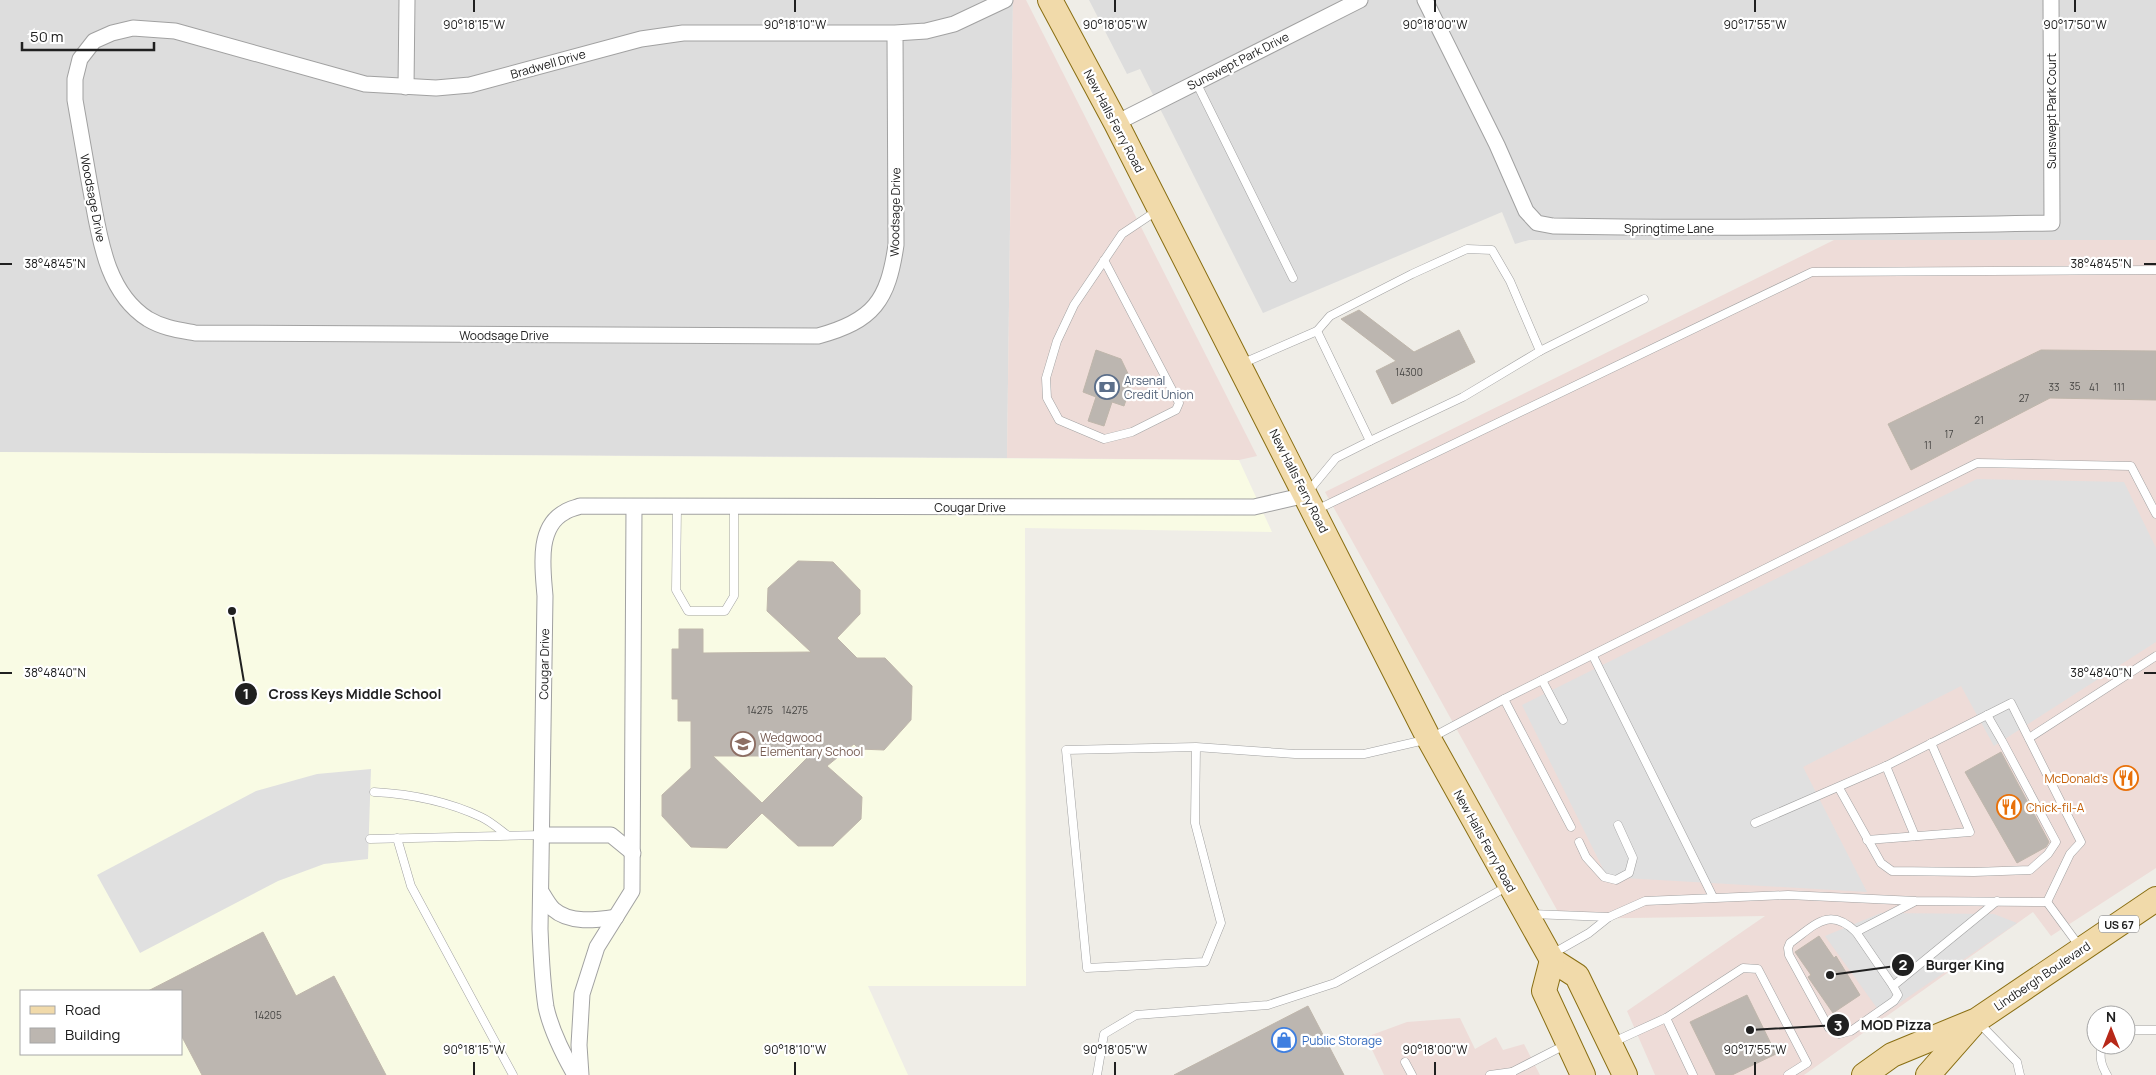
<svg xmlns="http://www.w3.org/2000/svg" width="2156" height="1075" font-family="Manrope,sans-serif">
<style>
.residential{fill:#ddd}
.commercial{fill:#eedcd8}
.education{fill:#f9fbe4;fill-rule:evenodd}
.parking{fill:#e0e0e0}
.building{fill:#bcb6b0;stroke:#bfb6ab;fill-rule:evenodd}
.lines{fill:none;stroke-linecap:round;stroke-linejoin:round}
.lane-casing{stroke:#a1a1a1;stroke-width:9}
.street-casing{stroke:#a1a1a1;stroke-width:17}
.primary-casing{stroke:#896e12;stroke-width:26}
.lane{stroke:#fff;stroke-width:8}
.street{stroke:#fff;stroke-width:15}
.primary{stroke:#f1daaa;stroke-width:24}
.ticks{fill:none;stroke:#202020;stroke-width:2}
.labels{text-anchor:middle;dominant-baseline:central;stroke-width:4.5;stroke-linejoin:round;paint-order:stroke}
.number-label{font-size:10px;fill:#474644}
.shield{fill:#fff;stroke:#636363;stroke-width:1}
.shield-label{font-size:11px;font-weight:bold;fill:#202020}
.street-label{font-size:12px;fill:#202020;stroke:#fff}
.service-label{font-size:12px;fill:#4e5e75;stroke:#fff;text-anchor:start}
.education-label{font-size:12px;fill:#785e54;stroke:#fff;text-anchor:start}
.food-label{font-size:12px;fill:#c56008;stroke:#fff;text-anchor:end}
.shop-label{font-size:12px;fill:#366cbe;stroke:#fff;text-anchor:start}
.ticks-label{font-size:12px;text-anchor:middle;fill:#202020;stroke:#fff;stroke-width:4.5;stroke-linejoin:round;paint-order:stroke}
.leader{fill:none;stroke:#202020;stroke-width:2}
.callout-dot{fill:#202020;stroke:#fff;stroke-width:2}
.mark-label{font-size:15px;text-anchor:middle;font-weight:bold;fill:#fff}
.callout-label{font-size:14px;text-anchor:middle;font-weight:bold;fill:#202020;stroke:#fff;stroke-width:4.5;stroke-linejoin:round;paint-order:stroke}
</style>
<rect width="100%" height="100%" fill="#efede7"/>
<g class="residential">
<polygon points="0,0 1013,0 1007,458 0,452"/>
<polygon points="1089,0 2156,0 2156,240 1529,240 1515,244 1502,212 1263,313 1140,69 1127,74"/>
</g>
<g class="commercial">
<polygon points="1013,0 1026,0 1257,456 1239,460 1007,458"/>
<polygon points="1834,240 2156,240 2156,868 2051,936 2033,912 1804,1075 1655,1075 1627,1011 1765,916 1562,919 1325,492"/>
<polygon points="1460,1018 1475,1049 1496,1037 1503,1050 1524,1044 1540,1075 1384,1075 1366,1037 1407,1022"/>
</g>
<path class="education" d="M0,452L1239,460L1272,532L1025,528L1026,986H868L908,1075H0ZM21,991H181V1054H21Z"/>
<g class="parking">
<polygon points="1977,479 2124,482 2156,548 2156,642 1994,746 1961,686 1803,767 1867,892 1607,877 1522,705"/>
<polygon points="371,769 368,859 324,864 278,881 140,953 97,875 256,791 317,774"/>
<polygon points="1881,913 1994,914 2017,923 1882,1015 1825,936"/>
</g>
<g class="building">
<polygon points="1359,310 1414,352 1459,330 1475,362 1392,404 1376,371 1396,361 1341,319"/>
<polygon points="1096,350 1121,359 1132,382 1124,406 1112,402 1104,426 1088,421 1096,397 1083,392"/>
<polygon points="2041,350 2156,351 2156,400 2050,398 1911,470 1888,424"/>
<path d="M798,561L833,562L860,590V614L837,638L857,658H885L912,686L911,720L884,750L859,749L854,744L827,766L862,797L861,819L833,846H798L762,813L727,848L691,847L662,816V795L691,768V721H678V699H672V649H679V629H703V653L811,652L767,611L768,588ZM713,756H809L762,803Z"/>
<polygon points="2001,752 2049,842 2046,847 2017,863 1965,772"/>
<polygon points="263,932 296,996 334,976 386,1075 202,1075 181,1035 181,991 148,991"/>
<polygon points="1819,936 1834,958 1836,956 1860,995 1833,1013 1808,977 1811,975 1795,952"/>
<polygon points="1747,995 1776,1054 1732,1075 1716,1075 1690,1022"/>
<polygon points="1308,1006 1344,1075 1174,1075"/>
</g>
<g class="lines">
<defs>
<g id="lane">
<polyline points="1196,82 1293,278"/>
<polyline points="1104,260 1179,403 1176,410 1132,432 1104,439 1059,420 1047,398 1046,378 1057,341 1074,305 1122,234 1158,210"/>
<polyline points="1317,331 1330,316 1412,274 1467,249 1492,250 1510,281 1540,351"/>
<polyline points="1241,364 1317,331 1370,441 1336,458 1307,493"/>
<polyline points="1370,441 1463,397 1540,351 1644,299"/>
<polyline points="677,507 676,590 688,611 725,611 734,596 734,507"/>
<polyline points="1316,510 1812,272 2156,270"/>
<polyline points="1593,656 1713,897"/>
<polyline points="1542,680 1563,720"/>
<polyline points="1504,699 1571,827"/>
<polyline points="2029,738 2156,656"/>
<polyline points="1196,747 1195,823 1221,923 1205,962 1087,968 1066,750 1196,747 1295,754 1364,754 1429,739 1504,699 1977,463 2131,466 2156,514"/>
<polyline points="1886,766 1915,836"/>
<polyline points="1839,788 1881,863 1892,871 1974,872 2030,870 2048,854 2056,842 2002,741 1987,715"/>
<path d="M374,792C411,794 447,801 481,817C490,821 499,829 507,835"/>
<polyline points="1755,823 1886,766 2011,703 2081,842 2070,854 2047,902"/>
<polyline points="397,838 411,886 513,1075"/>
<polyline points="370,839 543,835"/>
<polyline points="1867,840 1970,832 1931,743"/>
<polyline points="1579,842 1586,857 1604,877 1616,880 1629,873 1633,858 1618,825"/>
<polyline points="1914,902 1856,932 1893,986 1997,901"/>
<polyline points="2047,902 2080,947"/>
<polyline points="1531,914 1609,917"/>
<path d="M1856,932C1829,906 1815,925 1790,943L1788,948L1789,955L1829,1028L1839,1034L1851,1031L1894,1001L1898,995L1893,986"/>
<polyline points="1552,954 1589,933 1609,917 1645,901 1788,895 1916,901 2047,902"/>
<polyline points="1666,1018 1743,968 1758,969 1807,1063 1788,1075"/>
<polyline points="1979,1023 2017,1062 2020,1075"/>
<polyline points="2126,1030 2156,1030"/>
<polyline points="1611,1043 1666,1018 1693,1075"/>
<path d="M2102,1045C2099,1057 2101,1065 2107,1075"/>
<polyline points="1405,1062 1412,1075"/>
<polyline points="1097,1075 1104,1034 1136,1015 1268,1005 1335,983 1508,886"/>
<polyline points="1490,1075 1512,1072"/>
<polyline points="1512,1075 1512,1072 1565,1045"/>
</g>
<g id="street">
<path d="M1425,0L1497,145L1526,211L1537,223L1553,226C1720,229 1886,226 2052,223L2051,0"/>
<path d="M895,33L896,245C888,300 874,321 818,336L195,333C179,330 163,328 148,319C104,291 99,232 90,186C85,157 80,128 75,100V79L80,59L94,41L112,33L133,28L175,31L365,84L436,88L470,85L641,39L683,33H895L926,31L954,24L1005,0"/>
<polyline points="406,87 407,0"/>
<polyline points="1116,123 1360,0"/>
<polyline points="543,835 611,835 633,853"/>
<path d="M542,893C545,898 549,905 553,909C570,924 596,920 616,917"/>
<path d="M575,1075C563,1054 551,1030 546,1007C542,981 541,954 540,929L545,596C543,570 536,527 565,512C569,509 575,508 580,506L1254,507L1306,495"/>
<polyline points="581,1075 579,1045 582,994 597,947 632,891 634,507"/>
</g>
<g id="primary">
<polyline points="1050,0 1116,123 1429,739 1552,960 1577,976 1625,1075"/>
<polyline points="1552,960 1544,991 1583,1075"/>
<polyline points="1864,1075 1892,1055 1977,1020 2156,899"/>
<polyline points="1928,1075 1972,1025"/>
</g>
</defs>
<use href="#lane" class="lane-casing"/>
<use href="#street" class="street-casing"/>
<use href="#primary" class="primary-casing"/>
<use href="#lane" class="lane"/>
<use href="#street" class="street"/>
<use href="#primary" class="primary"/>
</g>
<path class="ticks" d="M474,0V12M795,0V12M1115,0V12M1435,0V12M1755,0V12M2075,0V12M0,264H12M2144,264H2156M0,673H12M2144,673H2156M474,1062V1075M795,1062V1075M1115,1062V1075M1435,1062V1075M1755,1062V1075"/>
<defs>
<symbol id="bank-ring" viewBox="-11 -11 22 22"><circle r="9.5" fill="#fff" stroke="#5c6f8a" stroke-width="1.5"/><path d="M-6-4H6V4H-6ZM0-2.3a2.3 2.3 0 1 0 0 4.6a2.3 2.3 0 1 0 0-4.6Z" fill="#5c6f8a"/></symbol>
<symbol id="school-ring" viewBox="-11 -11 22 22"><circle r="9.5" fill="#fff" stroke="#8d6e63" stroke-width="1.5"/><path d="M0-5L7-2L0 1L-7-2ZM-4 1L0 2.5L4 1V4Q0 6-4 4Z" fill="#8d6e63"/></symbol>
<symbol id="restaurant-ring" viewBox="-11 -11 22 22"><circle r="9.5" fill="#fff" stroke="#e8710a" stroke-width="1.5"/><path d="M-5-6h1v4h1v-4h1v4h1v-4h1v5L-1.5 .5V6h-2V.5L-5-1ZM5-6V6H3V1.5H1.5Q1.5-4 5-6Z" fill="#e8710a"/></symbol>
<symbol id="shop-ring" viewBox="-11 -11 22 22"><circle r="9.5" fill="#fff" stroke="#3f7fe0" stroke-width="1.5"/><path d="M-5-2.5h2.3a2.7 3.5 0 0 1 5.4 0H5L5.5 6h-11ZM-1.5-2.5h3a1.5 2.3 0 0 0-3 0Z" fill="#3f7fe0"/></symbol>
</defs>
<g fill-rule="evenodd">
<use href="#bank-ring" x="1093" y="373" width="28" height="28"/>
<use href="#school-ring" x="729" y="730" width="28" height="28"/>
<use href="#restaurant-ring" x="2112" y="764" width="28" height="28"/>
<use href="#restaurant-ring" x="1995" y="793" width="28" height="28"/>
<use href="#shop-ring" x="1270" y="1026" width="28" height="28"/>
</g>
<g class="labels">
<g class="number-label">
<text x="1409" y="372">14300</text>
<text x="2075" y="386">35</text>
<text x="2054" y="387">33</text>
<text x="2094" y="387">41</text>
<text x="2119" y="387">111</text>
<text x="2024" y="398">27</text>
<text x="1979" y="420">21</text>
<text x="1949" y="434">17</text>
<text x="1928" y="445">11</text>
<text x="760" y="710">14275</text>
<text x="795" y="710">14275</text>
<text x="268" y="1015">14205</text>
</g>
<rect class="shield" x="2099" y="915.5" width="40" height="17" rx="4"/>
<g class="shield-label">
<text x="2119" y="924">US 67</text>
</g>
<g class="street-label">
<text transform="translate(1238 61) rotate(-27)">Sunswept Park Drive</text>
<text transform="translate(548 64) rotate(-16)">Bradwell Drive</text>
<text transform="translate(2051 111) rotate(-90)">Sunswept Park Court</text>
<text transform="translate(1114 121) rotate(62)">New Halls Ferry Road</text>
<text transform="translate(93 198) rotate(79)">Woodsage Drive</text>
<text transform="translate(895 212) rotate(-89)">Woodsage Drive</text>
<text x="1669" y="228">Springtime Lane</text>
<text x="504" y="335">Woodsage Drive</text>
<text transform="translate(1299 481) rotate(63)">New Halls Ferry Road</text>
<text x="970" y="507">Cougar Drive</text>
<text transform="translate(544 664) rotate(-89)">Cougar Drive</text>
<text transform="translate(1485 841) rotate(61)">New Halls Ferry Road</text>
<text transform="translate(2042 976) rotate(-34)">Lindbergh Boulevard</text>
</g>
<g class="service-label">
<text x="1124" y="380">Arsenal<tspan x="1124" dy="14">Credit Union</tspan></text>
</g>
<g class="education-label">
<text x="760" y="737">Wedgwood<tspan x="760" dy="14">Elementary School</tspan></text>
</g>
<g class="food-label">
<text x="2108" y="778">McDonald's</text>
<text x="2026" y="807" text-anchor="start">Chick-fil-A</text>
</g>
<g class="shop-label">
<text x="1302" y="1040">Public Storage</text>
</g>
</g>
<g class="ticks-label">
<text x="474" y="29">90°18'15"W</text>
<text x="795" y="29">90°18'10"W</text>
<text x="1115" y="29">90°18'05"W</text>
<text x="1435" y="29">90°18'00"W</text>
<text x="1755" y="29">90°17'55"W</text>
<text x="2075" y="29">90°17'50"W</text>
<text x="55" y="268">38°48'45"N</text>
<text x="2101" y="268">38°48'45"N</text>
<text x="55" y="677">38°48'40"N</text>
<text x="2101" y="677">38°48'40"N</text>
<text x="474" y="1054">90°18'15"W</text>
<text x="795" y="1054">90°18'10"W</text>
<text x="1115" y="1054">90°18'05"W</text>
<text x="1435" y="1054">90°18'00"W</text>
<text x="1755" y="1054">90°17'55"W</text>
</g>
<path class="leader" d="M232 611L246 694M1830 975L1903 965M1750 1030L1838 1025"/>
<g class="callout-dot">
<circle cx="232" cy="611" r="5"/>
<circle cx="1830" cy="975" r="5"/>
<circle cx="1750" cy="1030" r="5"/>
<circle cx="246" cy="694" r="12"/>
<circle cx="1903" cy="965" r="12"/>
<circle cx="1838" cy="1025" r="12"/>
</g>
<g class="mark-label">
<text x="246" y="699">1</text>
<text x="1903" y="970">2</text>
<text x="1838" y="1031">3</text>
</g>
<g class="callout-label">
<text x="355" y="699">Cross Keys Middle School</text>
<text x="1965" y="970">Burger King</text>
<text x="1896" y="1030">MOD Pizza</text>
</g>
<rect x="20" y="990" width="162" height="65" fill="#ffffff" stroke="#a6a6a6"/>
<rect x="30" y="1006" width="25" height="8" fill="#f1daaa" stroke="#a6a6a6"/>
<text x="65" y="1015" font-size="15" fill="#202020">Road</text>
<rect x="30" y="1028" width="25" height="15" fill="#bcb6b0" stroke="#a6a6a6"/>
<text x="65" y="1040" font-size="15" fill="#202020">Building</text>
<g transform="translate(2111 1030)"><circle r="24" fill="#ffffff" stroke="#a6a6a6"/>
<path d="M0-4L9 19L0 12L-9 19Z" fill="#b72818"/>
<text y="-8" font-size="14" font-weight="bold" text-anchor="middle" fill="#202020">N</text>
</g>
<path d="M22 42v8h132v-8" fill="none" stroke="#202020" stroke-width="2.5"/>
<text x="30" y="42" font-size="15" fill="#202020" stroke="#ffffff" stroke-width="4" paint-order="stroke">50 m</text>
</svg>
